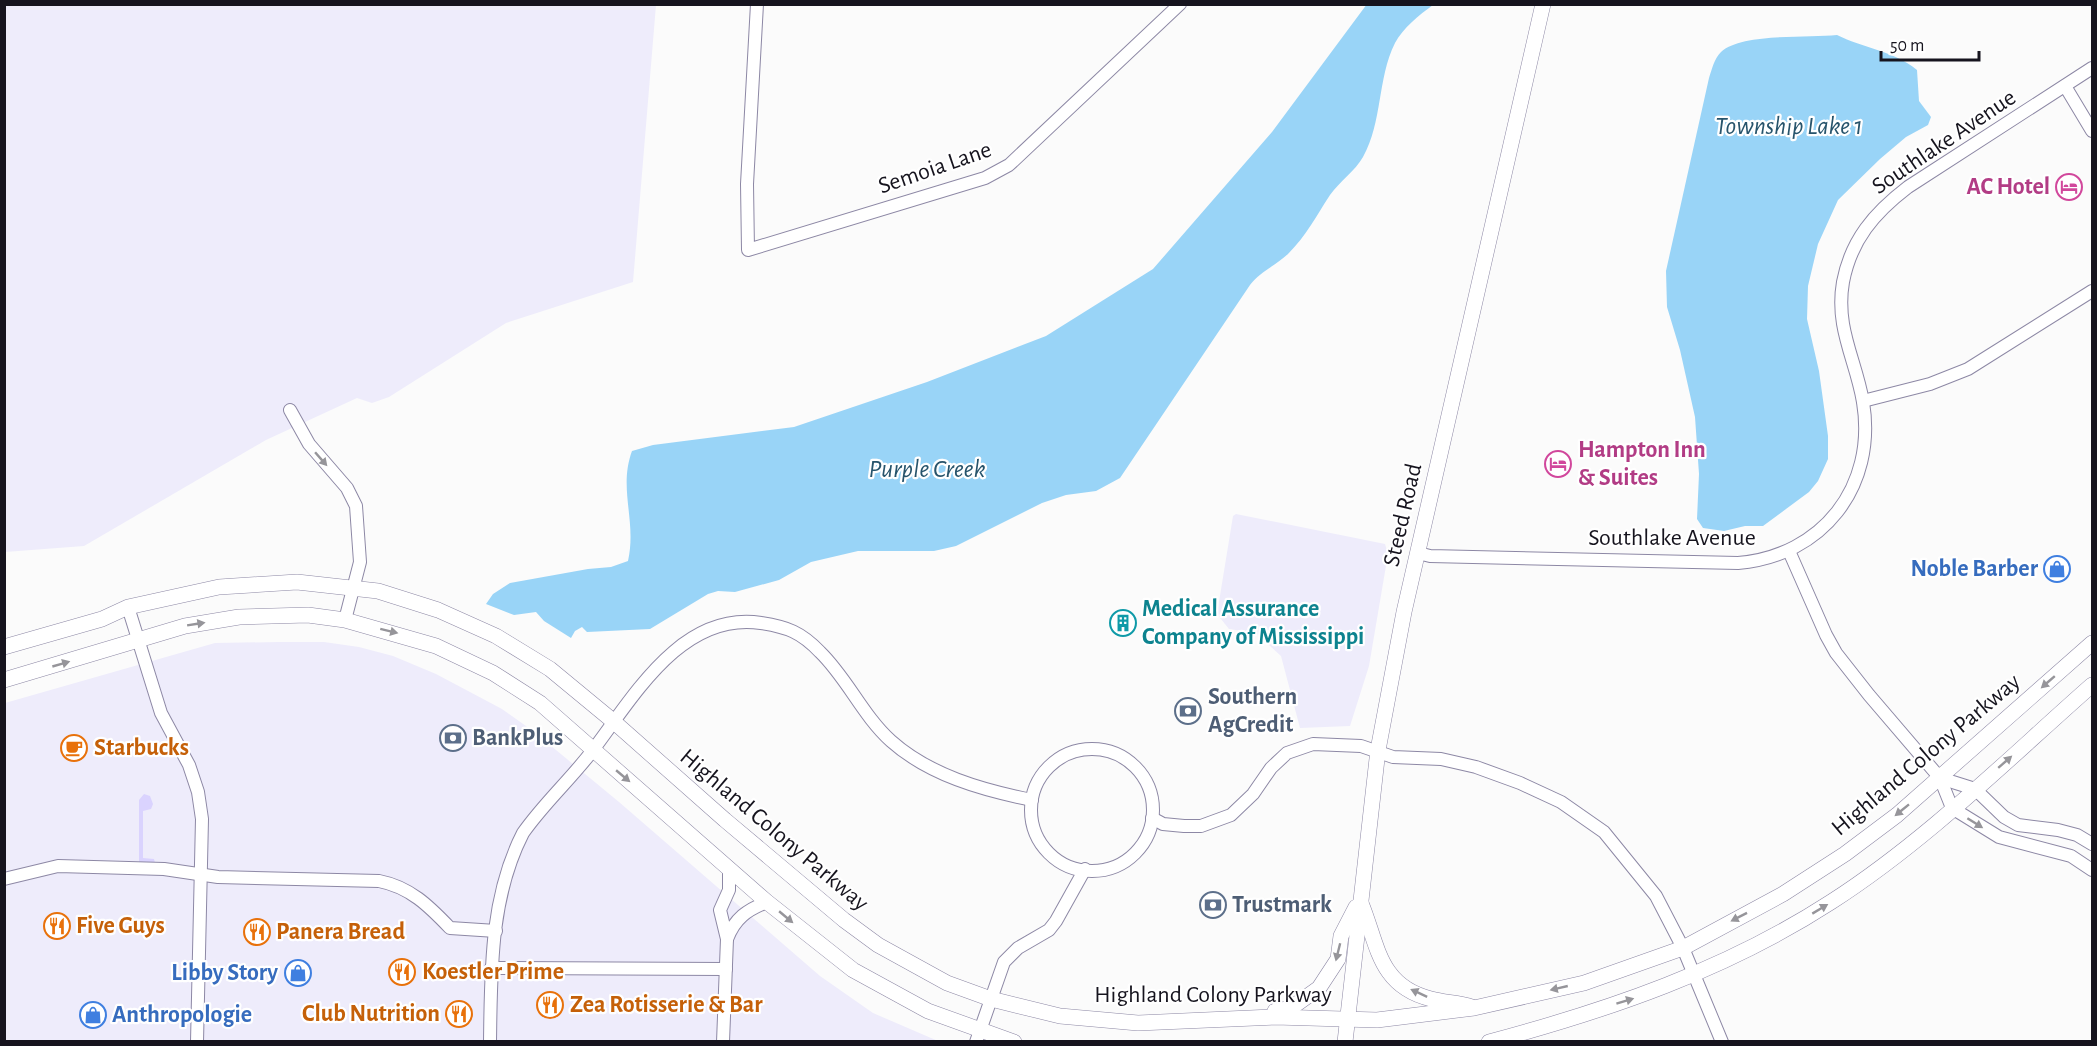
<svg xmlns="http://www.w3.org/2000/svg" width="2097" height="1046" font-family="'Alegreya Sans',sans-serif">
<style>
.built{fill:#eeecfb}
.green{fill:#dad3fe}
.water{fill:#99d4f7}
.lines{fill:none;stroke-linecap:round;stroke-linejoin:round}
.minor-casing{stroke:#8d88a5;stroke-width:14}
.tertiary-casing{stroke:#8d88a5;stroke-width:16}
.minor{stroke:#fff;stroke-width:12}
.tertiary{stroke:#fff;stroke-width:15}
.oneway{fill:#96959a}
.labels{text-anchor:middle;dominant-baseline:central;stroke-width:4.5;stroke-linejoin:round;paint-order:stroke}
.street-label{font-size:24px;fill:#16141e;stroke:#fff}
.hotel-label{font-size:24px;font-weight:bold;fill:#b23c85;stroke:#fff;text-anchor:end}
.shop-label{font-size:24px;font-weight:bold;fill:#366cbe;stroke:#fff;text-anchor:end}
.culture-label{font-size:24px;font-weight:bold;fill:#0d838f;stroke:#fff;text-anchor:start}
.service-label{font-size:24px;font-weight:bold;fill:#4e5e75;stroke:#fff;text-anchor:start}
.food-label{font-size:24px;font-weight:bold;fill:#c56008;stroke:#fff;text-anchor:start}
.water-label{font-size:26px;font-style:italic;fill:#27546c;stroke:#fff}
</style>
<rect width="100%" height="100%" fill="#fbfbfb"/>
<g class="built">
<polygon points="4,5 656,5 633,282 506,323 389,397 372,403 357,398 266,440 84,546 5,552"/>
<polygon points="1236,514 1385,544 1388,554 1369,666 1350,726 1300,728 1281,656 1256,633 1229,629 1217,614 1233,516"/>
<polygon points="279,642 324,642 359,647 393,656 436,674 502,709 533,731 619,802 820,976 873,1013 938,1041 5,1042 5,703 215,643"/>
</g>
<polygon class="green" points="144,794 150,796 153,804 151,809 143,811 143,858 154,859 155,863 139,864 139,800"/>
<g class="water">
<path d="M1367,4L1433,5C1419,15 1403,28 1395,43C1377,79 1383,121 1363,157C1355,171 1340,181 1330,195C1316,216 1307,235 1288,254C1275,266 1261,271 1250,285L1120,478L1096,491L1066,495L1042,503L956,546L934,551H858L811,562L779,580L735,592L718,591L708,594L650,629L587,632L582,627L575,631L571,638L544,621L536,612L514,615L486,604L493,594L510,583L588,569L611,567L628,561C637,521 618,489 632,451L653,445L794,427L927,382L1046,336L1153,269L1272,132Z"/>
<path d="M1837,35C1863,48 1894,51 1917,70L1919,101L1931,117L1928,125L1906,137L1880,159L1838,200L1818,244L1808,286L1807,319L1819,371L1828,436V459L1818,481L1809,492L1763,526H1745L1724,531L1703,528L1697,519L1699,474L1695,417L1680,350L1667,307L1666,271L1709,78C1712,69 1714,59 1721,52C1741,33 1809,38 1837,35Z"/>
</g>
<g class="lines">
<defs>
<g id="minor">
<polyline points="757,4 747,184 748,250 985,178 1009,165 1180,4"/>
<polyline points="2065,86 2092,131"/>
<polyline points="1863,401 1930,384 1968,369 2092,291"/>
<polyline points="290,410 309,444 347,488 356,506 360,562 345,620"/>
<polyline points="1789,551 1826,635 1836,653 1869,695 1940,778 1952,808 1999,837 2071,856 2092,870"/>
<path d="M1418,553L1430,556L1738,563C1822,556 1877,487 1863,402C1856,360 1835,328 1843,282C1851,240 1874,213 1908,187L2092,68"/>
<polyline points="128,607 161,713 189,765 198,792 202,819 197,1042"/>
<circle cx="1092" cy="810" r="61"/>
<polyline points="1940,778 1975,789 2004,817 2018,825 2058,830 2077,835 2092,844"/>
<polyline points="1152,818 1163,824 1184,826 1201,826 1231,815 1253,794 1271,768 1287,753 1313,744 1361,746 1393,757 1441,759 1476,767 1520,783 1561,802 1604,832 1656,896 1683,948 1722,1042"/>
<path d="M4,879L58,866L164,869L218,877L379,881C410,887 429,906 450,928L496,931"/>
<path d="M727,939C735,918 747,910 767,902"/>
<polyline points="491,968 726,969"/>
<path d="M490,1042C491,971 490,897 523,833C544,803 571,779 593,750C634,696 682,611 761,623C787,627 801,632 820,652C847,678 863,716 891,741C929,775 982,790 1032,800"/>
<polyline points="723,1042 727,939 720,910 729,890 729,868"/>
<polyline points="976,1042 1004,962 1018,948 1049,930 1056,921 1085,869"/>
</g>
<g id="tertiary">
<polyline points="4,647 102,619 128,607 219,587 297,582 378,591 438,610 496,636 550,669 613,721 725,820 844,920 878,945 947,983 991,999 1060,1016 1138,1023 1275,1017 1377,1020 1474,1008 1584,983 1683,948 1783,894 1845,854 1897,815 2092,643"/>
<polyline points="4,680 185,626 239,617 308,615 345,620 436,646 493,673 540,703 767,902 853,970 928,1011 1014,1042"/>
<path d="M1361,903C1378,944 1378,986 1431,999C1445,1003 1458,1002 1472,1007"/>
<polyline points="1275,1011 1291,1008 1319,988 1338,959 1341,936 1356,907"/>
<polyline points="1345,1042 1378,750 1404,612 1543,4"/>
<path d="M1489,1042C1609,1010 1726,970 1831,902C1926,841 2008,759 2092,685"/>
</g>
</defs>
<use href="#minor" class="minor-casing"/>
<use href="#tertiary" class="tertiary-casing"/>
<use href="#minor" class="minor"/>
<use href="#tertiary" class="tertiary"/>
</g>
<defs><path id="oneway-solid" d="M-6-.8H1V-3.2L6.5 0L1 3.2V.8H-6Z" transform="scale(1.5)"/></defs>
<g class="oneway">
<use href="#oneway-solid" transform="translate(321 459) rotate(49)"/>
<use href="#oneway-solid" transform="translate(196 624) rotate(-9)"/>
<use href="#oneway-solid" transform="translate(389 631) rotate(14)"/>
<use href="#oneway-solid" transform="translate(61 664) rotate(-16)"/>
<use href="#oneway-solid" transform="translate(2048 682) rotate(139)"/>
<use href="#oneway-solid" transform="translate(2005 762) rotate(-41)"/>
<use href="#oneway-solid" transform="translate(623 776) rotate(40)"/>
<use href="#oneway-solid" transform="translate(1902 810) rotate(141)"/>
<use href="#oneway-solid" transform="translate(1975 823) rotate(32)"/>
<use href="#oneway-solid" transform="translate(1820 909) rotate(-31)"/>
<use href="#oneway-solid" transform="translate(786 917) rotate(40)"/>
<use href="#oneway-solid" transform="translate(1739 917) rotate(153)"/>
<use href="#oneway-solid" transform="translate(1338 952) rotate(104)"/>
<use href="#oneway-solid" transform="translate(1559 988) rotate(167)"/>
<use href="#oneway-solid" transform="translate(1419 993) rotate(-155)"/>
<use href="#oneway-solid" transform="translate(1625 1001) rotate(-17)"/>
</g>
<defs>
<symbol id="hotel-ring" viewBox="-11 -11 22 22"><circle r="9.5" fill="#fff" stroke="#d1479c" stroke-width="1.5"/><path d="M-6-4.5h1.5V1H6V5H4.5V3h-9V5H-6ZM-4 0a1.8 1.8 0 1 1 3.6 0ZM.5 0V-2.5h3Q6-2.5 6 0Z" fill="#d1479c"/></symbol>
<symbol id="shop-ring" viewBox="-11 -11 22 22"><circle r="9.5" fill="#fff" stroke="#3f7fe0" stroke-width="1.5"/><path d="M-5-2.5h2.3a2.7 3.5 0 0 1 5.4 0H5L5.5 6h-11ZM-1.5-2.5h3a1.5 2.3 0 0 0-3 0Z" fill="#3f7fe0"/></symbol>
<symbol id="building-ring" viewBox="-11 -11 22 22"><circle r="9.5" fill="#fff" stroke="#0f9aa8" stroke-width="1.5"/><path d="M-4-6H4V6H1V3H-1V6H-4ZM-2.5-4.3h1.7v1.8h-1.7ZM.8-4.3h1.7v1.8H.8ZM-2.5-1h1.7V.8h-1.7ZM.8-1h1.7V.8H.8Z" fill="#0f9aa8"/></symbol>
<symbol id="bank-ring" viewBox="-11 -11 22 22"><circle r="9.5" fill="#fff" stroke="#5c6f8a" stroke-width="1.5"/><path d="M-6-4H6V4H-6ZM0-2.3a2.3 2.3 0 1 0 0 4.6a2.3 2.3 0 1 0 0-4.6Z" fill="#5c6f8a"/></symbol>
<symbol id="cafe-ring" viewBox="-11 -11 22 22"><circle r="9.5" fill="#fff" stroke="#e8710a" stroke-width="1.5"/><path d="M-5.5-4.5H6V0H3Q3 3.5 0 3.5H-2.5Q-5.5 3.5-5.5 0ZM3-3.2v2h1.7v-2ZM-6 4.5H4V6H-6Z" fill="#e8710a"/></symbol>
<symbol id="restaurant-ring" viewBox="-11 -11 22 22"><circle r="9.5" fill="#fff" stroke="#e8710a" stroke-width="1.5"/><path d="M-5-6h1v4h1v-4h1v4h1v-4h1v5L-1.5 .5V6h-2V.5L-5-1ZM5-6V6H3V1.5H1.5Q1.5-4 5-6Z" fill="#e8710a"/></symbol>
</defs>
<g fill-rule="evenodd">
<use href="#hotel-ring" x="2054" y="172" width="30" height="30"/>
<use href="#hotel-ring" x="1543" y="449" width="30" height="30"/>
<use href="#shop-ring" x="2042" y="554" width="30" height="30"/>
<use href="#building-ring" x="1108" y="608" width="30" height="30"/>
<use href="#bank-ring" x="1173" y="696" width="30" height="30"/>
<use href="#bank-ring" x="438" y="723" width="30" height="30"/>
<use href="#cafe-ring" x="59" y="733" width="30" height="30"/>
<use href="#bank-ring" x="1198" y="890" width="30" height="30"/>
<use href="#restaurant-ring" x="42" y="911" width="30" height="30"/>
<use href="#restaurant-ring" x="242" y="917" width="30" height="30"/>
<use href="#restaurant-ring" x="387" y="957" width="30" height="30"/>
<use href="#shop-ring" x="283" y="958" width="30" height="30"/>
<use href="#restaurant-ring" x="535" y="990" width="30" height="30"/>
<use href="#restaurant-ring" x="444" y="999" width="30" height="30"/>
<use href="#shop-ring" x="78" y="1000" width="30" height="30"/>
</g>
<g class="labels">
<g class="street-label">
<text transform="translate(1944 142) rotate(-34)">Southlake Avenue</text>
<text transform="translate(935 168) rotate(-19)">Semoia Lane</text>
<text transform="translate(1403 515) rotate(-77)">Steed Road</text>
<text x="1672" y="538">Southlake Avenue</text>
<text transform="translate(1926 755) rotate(-40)">Highland Colony Parkway</text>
<text transform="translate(774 830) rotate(40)">Highland Colony Parkway</text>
<text x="1213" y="995">Highland Colony Parkway</text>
</g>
<g class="hotel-label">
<text x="2050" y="187">AC Hotel</text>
<text x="1578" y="450" text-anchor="start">Hampton Inn<tspan x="1578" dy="28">&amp; Suites</tspan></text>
</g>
<g class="shop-label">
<text x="2038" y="569">Noble Barber</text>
<text x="278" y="973">Libby Story</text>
<text x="112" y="1015" text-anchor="start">Anthropologie</text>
</g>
<g class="culture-label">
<text x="1142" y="609">Medical Assurance<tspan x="1142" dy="28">Company of Mississippi</tspan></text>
</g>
<g class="service-label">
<text x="1208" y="697">Southern<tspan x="1208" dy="28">AgCredit</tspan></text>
<text x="472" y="738">BankPlus</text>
<text x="1232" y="905">Trustmark</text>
</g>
<g class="food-label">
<text x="94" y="748">Starbucks</text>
<text x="76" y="926">Five Guys</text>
<text x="276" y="932">Panera Bread</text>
<text x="422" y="972">Koestler Prime</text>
<text x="570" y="1005">Zea Rotisserie &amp; Bar</text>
<text x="440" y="1014" text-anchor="end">Club Nutrition</text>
</g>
<g class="water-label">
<text x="1789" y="126">Township Lake 1</text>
<text x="927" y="469">Purple Creek</text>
</g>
</g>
<rect width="2097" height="1046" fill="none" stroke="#16141e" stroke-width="12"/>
<path d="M1881 51v9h98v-9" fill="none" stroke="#16141e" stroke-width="3"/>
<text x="1890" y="51" font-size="18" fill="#16141e" stroke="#ffffff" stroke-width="4.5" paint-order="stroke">50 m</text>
</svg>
